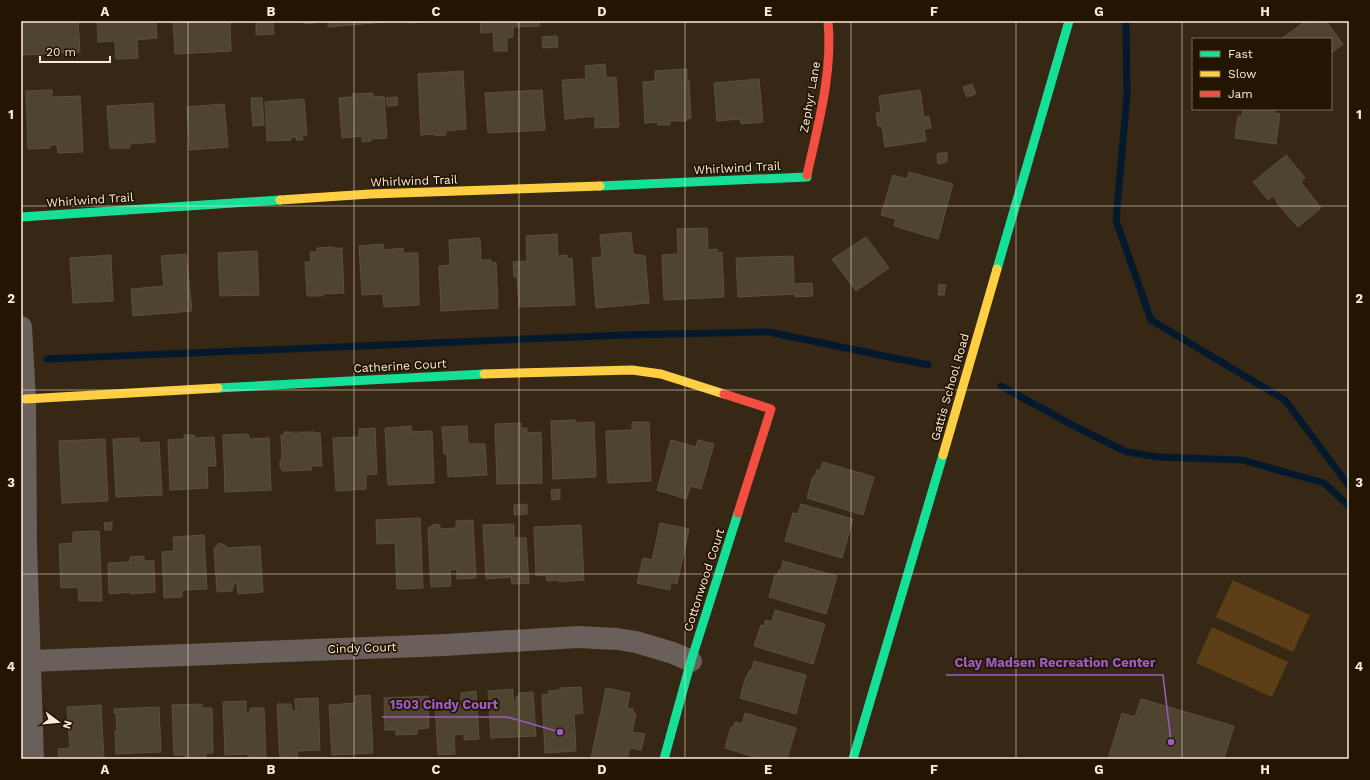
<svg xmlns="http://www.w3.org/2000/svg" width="1370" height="780" font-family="'Work Sans',sans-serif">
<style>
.green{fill:#5d3e17}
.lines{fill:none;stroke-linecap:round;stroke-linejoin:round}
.stream{stroke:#05192d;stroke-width:7}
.building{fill:#4f4430;stroke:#5b503d}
.street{stroke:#6a5f5a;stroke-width:22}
.fast{stroke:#16e098;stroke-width:9}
.slow{stroke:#ffcf43;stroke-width:9}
.jam{stroke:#f24e42;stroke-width:9}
.grid{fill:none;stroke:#fcead7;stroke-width:1;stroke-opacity:0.55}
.labels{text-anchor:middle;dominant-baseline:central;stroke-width:3.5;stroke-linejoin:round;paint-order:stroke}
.street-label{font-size:12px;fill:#fcead7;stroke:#241503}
.leader{fill:none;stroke:#9b5cc5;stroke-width:1.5}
.callout-dot{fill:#9b5cc5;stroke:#241503;stroke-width:1.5}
.callout-label{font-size:13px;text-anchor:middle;font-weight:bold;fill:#9b5cc5;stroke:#241503;stroke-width:3.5;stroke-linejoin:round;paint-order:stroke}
.neatline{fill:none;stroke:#fcead7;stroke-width:1.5}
.grid-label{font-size:13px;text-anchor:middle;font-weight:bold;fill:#fcead7}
</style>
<rect width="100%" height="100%" fill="#362814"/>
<g class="green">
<polygon points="1233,580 1310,615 1293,652 1216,617"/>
<polygon points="1212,627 1288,662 1272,697 1196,663"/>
</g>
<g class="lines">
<g class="stream">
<polyline points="1126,21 1127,95 1116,220 1151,320 1285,400 1349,486"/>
<polyline points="47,359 625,335 769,332 928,365"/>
<polyline points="1001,386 1078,428 1127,452 1159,457 1242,460 1324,483 1349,506"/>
</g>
</g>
<g class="building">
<polygon points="21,21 78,21 80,52 21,55"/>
<polygon points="97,21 156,21 157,38 137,40 138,58 116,59 115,41 98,42"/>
<polygon points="173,21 230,21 231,51 175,54"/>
<polygon points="256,21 273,21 274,34 256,35"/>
<polygon points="304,21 315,21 315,23 304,24"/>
<polygon points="328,21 385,21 385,22 328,27"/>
<polygon points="409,21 438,21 409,23"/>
<polygon points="480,21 539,21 540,26 513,27 513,37 507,38 507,51 494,51 493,32 481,33"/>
<polygon points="1306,21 1326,21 1343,44 1331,53 1331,39 1281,39"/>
<polygon points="557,36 558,47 543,48 542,37"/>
<polygon points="605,64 606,78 616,77 619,127 595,128 595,116 565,119 562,80 586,79 585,66"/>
<polygon points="687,69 687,80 689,80 691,118 687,119 686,121 673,121 670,120 670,125 658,125 658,122 645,123 643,82 655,81 655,71"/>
<polygon points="463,71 466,129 446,131 446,135 436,136 436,134 421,135 418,74"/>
<polygon points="759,79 763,122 741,124 740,119 717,121 714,83"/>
<polygon points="972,84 976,94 967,97 963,87"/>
<polygon points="52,90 52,97 80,96 83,152 58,153 57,145 50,145 50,148 28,149 26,91"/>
<polygon points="542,90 545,130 488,133 485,93"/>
<polygon points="920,90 924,117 929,116 931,128 924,129 926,141 885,147 882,126 878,126 876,113 881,113 879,96"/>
<polygon points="373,93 373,97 384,96 387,138 371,139 371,141 362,142 362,136 342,138 339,98 352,97 352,94"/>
<polygon points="397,97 398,105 387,106 386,98"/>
<polygon points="251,98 262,98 264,125 253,126"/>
<polygon points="304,99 307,135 302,135 303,140 296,140 296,137 291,137 291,140 267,141 265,102"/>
<polygon points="153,103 155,142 130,144 130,148 110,148 107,106"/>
<polygon points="224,104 228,147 190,150 187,107"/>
<polygon points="1243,109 1275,109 1274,113 1280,114 1276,144 1235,138 1238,116 1242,116"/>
<polygon points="947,152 947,162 938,164 937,154"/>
<polygon points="1286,155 1305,178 1301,182 1321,208 1298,227 1276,202 1277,201 1273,196 1268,200 1253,182"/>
<polygon points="909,172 953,184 938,239 894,226 896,219 881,215 893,175 907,179"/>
<polygon points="707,228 708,250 717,249 718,253 722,252 724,297 664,300 662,255 678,254 677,229"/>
<polygon points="631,232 633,254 645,256 649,303 596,308 592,258 602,257 600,235"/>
<polygon points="557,234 558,256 567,255 567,259 572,258 575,305 519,307 517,277 514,277 513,262 527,261 526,236"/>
<polygon points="866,237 889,268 856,291 832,259"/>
<polygon points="480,238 481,260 491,260 491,263 496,262 498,308 441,311 439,266 450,265 449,240"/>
<polygon points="383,244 384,250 403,248 403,253 418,253 419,305 384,307 383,294 362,295 359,246"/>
<polygon points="333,247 333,248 342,248 344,293 322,294 322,296 307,296 305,262 311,262 310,252 317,252 317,248"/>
<polygon points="257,251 259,295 220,296 218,253"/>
<polygon points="186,254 192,311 133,316 131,289 164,286 161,256"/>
<polygon points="111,255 113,301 73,303 70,258"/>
<polygon points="793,256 794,284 812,283 813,296 795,297 795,294 738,297 736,258"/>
<polygon points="939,284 946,285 944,295 938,295"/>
<polygon points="576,420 576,423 594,422 596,477 553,479 551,421"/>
<polygon points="632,422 649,422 651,481 608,483 606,431 632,430"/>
<polygon points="521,423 521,428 527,428 527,433 541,432 542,483 497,484 495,424"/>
<polygon points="411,426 412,432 432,431 434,483 388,485 385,428"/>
<polygon points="467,426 468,444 485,444 487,475 448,477 447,454 444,454 442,427"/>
<polygon points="375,428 377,474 366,475 366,489 336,491 333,438 359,437 359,429"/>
<polygon points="284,432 294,432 294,434 298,434 298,432 315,432 315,433 320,433 322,466 311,466 312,470 282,471 282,468 280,468 280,460 282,460 281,435 284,435"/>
<polygon points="248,434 249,439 269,438 271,490 225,492 223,435"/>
<polygon points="184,435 194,435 195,438 214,437 216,466 207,466 208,488 170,490 168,440 184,439"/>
<polygon points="139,438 139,443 159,442 162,495 116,497 113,439"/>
<polygon points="105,439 108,501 62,503 59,441"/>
<polygon points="671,440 696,447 698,440 714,444 701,489 691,486 686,499 657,490"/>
<polygon points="823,462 874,477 863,515 807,498 813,476 815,477 817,470 820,471"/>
<polygon points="560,489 560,499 552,500 551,490"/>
<polygon points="527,504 527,514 514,515 514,505"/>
<polygon points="801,504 853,519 842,558 785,541 793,513 798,514"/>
<polygon points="420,518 423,588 397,589 395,543 377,544 376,520"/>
<polygon points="473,520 476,578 457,579 457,569 450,570 451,586 431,587 428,528 435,524 440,525 440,529 456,528 456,521"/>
<polygon points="112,522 112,530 105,530 104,523"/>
<polygon points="660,523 689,529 677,584 671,582 670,590 637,583 643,558 652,560"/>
<polygon points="514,524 514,538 526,538 529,583 512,584 511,577 486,579 483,525"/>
<polygon points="581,525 584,580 559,582 559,580 547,581 546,575 536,576 534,527"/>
<polygon points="99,531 102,601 79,601 78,587 61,588 59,544 73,543 73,532"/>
<polygon points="204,535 207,589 182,590 182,597 164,598 162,552 174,551 173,537"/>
<polygon points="219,543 225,545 227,548 260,546 263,592 238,594 237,583 234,583 232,591 217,592 214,549"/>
<polygon points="144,556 144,561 154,561 155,592 130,594 130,592 109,594 108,563 130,562 130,557"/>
<polygon points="783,561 837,576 826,614 769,597 775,575 777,576 779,570 781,570"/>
<polygon points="775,610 825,624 813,664 754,646 761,625 764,626 766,620 772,622"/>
<polygon points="754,661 806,675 796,714 740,698 746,676 747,676 749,671 751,671"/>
<polygon points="581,687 583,713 574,714 576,751 545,753 542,695 549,694 548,691 560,690 560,688"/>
<polygon points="606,688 630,693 627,708 633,709 633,713 636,714 632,732 645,734 641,750 630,748 627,759 591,758"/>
<polygon points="513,689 513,701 516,701 516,697 519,697 519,693 533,692 536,736 491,738 488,691"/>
<polygon points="476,691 479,739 464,740 464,734 454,735 455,754 438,755 435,703 461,701 461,693"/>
<polygon points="370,695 373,753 332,755 329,705 355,703 355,696"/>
<polygon points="428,696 429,728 417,729 417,734 396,735 396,730 385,730 384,698"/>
<polygon points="318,698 320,750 297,751 298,759 280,759 277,704 291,704 292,711 296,711 295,699"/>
<polygon points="1141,699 1234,726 1224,759 1108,759 1122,713 1135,717"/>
<polygon points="246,701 246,714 250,714 250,708 264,708 266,759 248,759 248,754 225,755 223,702"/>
<polygon points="202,704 202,708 212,708 213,753 206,753 206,759 186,759 185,755 174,755 172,705"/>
<polygon points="101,705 104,759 59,759 58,749 70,748 67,707"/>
<polygon points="159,707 161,752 116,754 115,731 117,731 116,713 114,713 114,709"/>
<polygon points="745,713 796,728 787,759 761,759 725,748 731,727 733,728 735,722 742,724"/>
</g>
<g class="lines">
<g class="street">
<polyline points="21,327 25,399 26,546 33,759"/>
<polyline points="30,661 445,645 578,637 617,639 636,642 673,653 691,661"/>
</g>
<g class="fast">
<polyline points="600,186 807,177 807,175"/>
<polyline points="21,217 280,200"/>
<polyline points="997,269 1069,21"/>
<polyline points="218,388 484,374"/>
<polyline points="664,759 691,661 738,513"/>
<polyline points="853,759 943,455"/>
</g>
<g class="slow">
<polyline points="280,200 370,194 600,186"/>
<polyline points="484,374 632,370 661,374 724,394"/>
<polyline points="25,399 218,388"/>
<polyline points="943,455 997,269"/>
</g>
<g class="jam">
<path d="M807,175C818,125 833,72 828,21"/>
<polyline points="724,394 771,409 738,513"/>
</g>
</g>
<path class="grid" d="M188,21V759M354,21V759M519,21V759M685,21V759M851,21V759M1016,21V759M1182,21V759M21,206H1349M21,390H1349M21,574H1349"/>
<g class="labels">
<g class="street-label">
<text transform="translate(810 97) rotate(-80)">Zephyr Lane</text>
<text transform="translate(737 168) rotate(-3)">Whirlwind Trail</text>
<text transform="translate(414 181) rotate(-2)">Whirlwind Trail</text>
<text transform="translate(90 200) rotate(-4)">Whirlwind Trail</text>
<text transform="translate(400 366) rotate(-3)">Catherine Court</text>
<text transform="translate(950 387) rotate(-74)">Gattis School Road</text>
<text transform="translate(704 580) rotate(-72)">Cottonwood Court</text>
<text transform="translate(362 648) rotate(-2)">Cindy Court</text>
</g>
</g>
<path class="leader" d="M1171 742L1163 675H946M560 732L507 717H382"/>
<g class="callout-dot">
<circle cx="1171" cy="742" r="4"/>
<circle cx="560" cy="732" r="4"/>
</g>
<g class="callout-label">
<text x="1055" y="667">Clay Madsen Recreation Center</text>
<text x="444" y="709">1503 Cindy Court</text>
</g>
<rect width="1370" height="780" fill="none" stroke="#241503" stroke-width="44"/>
<rect x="1192" y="38" width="140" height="72" fill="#241503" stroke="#7a6a58"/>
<rect x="1200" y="51" width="20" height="6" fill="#16e098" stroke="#7a6a58"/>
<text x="1228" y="58" font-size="12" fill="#fcead7">Fast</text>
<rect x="1200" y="71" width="20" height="6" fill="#ffcf43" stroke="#7a6a58"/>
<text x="1228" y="78" font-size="12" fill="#fcead7">Slow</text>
<rect x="1200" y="91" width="20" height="6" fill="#f24e42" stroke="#7a6a58"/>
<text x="1228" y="98" font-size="12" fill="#fcead7">Jam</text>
<g transform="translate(58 722) rotate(106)" stroke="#241503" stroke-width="3" paint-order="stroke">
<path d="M0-3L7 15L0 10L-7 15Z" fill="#fcead7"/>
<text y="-6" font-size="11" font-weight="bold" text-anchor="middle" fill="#fcead7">N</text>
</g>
<path d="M40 56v6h70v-6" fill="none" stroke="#fcead7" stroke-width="2"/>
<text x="46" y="56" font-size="12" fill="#fcead7" stroke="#241503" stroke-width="3" paint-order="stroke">20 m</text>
<rect x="22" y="22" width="1326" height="736" class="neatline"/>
<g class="grid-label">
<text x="105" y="16">A</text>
<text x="271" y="16">B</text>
<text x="436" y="16">C</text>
<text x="602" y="16">D</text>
<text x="768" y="16">E</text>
<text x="934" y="16">F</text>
<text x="1099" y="16">G</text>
<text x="1265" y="16">H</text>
<text x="11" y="119">1</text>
<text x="1359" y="119">1</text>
<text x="11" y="303">2</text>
<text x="1359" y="303">2</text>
<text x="11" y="487">3</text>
<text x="1359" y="487">3</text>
<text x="11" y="671">4</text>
<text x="1359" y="671">4</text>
<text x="105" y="774">A</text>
<text x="271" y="774">B</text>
<text x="436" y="774">C</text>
<text x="602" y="774">D</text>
<text x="768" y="774">E</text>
<text x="934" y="774">F</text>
<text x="1099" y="774">G</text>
<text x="1265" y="774">H</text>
</g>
</svg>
